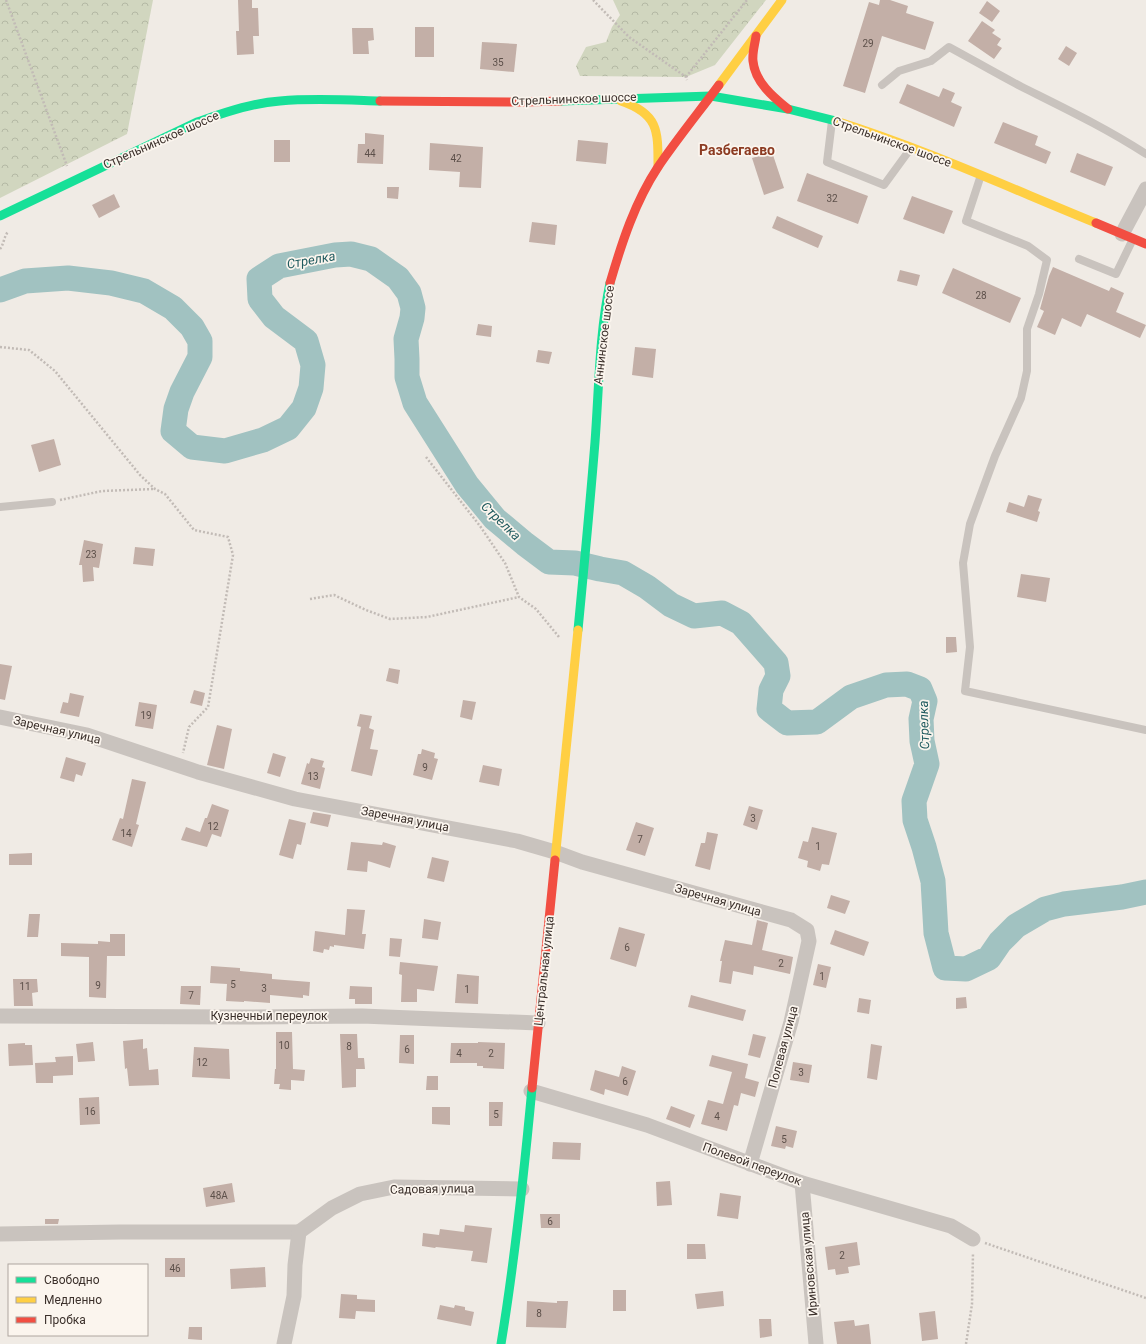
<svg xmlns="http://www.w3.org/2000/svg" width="1146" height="1344" font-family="Roboto,sans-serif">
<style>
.forest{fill:url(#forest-crowns)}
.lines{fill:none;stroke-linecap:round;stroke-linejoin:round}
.river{stroke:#a1c2c1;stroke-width:25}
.building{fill:#c3afa7}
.path{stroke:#c2bbb6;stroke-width:2.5;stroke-dasharray:2 2;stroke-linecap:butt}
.lane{stroke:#c9c3be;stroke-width:8}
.street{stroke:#c9c3be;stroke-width:15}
.fast{stroke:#16e098;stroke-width:9}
.slow{stroke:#ffcf43;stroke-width:9}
.jam{stroke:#f24e42;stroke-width:9}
.labels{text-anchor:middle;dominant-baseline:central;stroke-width:3.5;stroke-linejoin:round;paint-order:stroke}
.number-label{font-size:10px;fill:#5d504a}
.street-label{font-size:12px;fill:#3b302b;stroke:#fbf5ee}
.water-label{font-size:13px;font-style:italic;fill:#1f5a5e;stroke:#fbf5ee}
.quarter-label{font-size:14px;font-weight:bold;fill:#8c3b22;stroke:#fbf5ee}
</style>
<defs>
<pattern id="forest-crowns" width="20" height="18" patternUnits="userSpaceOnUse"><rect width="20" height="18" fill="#d1d6bf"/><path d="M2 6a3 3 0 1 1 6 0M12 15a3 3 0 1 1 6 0" fill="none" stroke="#b4b8a4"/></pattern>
</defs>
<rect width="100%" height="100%" fill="#f0ebe5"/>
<g class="forest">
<polygon points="0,0 153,0 127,134 0,198"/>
<polygon points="613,0 766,0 715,65 686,77 580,76 576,66 586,47 606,42 612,27 620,15"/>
</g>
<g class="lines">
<polyline class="river" points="0,290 25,281 68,278 111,283 144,291 173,308 192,327 200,341 200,357 182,392 176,409 173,431 192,447 225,451 263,440 288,428 304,408 311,388 313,365 306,341 274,317 260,299 259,279 279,266 335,255 351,254 371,259 398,278 409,293 413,308 412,318 406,339 407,359 407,377 415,403 467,485 495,519 525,544 549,562 575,563 600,569 623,573 647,587 671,605 694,616 722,613 741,623 776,663 778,676 771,690 769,709 787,723 817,722 851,697 886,685 907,684 920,689 925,701 921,719 922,741 927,764 914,801 915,820 924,847 933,881 936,933 945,968 966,969 989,958 1000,942 1016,926 1045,909 1064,904 1122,897 1146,892"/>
</g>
<g class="building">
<polygon points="238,0 252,0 252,8 258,8 259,36 253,36 254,54 237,55 236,31 239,31"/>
<polygon points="880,0 890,0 908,6 906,13 934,22 925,50 882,36 865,93 843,86 869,2 879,5"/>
<polygon points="987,1 1000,11 992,22 979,13"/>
<polygon points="982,21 995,30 992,33 1001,39 997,45 1002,48 994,59 968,41"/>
<rect x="415" y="27" width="19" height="30"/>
<polygon points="352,28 373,28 374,40 368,41 369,54 353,54"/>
<polygon points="482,42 517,44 514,72 480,69"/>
<polygon points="1066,46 1077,53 1069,66 1058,59"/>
<polygon points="907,84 939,97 943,88 955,93 951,102 962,107 954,127 899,103"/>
<polygon points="1003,122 1038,136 1035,145 1051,152 1046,164 994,143"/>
<polygon points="365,133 384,135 383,164 357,163 358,144 365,144"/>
<rect x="274" y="140" width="16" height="22"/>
<polygon points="578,140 608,143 606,164 576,161"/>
<polygon points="430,143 483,147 481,188 459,187 460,172 429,170"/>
<polygon points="772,152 784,188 764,195 752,158"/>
<polygon points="1077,153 1113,167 1105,186 1070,172"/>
<polygon points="807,173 868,196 858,224 797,201"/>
<polygon points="387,187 399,187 398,199 387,198"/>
<polygon points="114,194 120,207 99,218 92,205"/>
<polygon points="912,196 953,211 944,234 903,219"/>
<polygon points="777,216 823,236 818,248 772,228"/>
<polygon points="532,222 557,225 555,245 529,242"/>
<polygon points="1053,267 1109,291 1111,287 1124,293 1116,312 1146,325 1140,338 1087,314 1081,327 1062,318 1055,335 1037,327 1044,311 1040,309 1049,276"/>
<polygon points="953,268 1021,298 1010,323 942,293"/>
<polygon points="900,270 920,275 917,286 897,281"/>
<polygon points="478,324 492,326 491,337 476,335"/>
<polygon points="635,347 656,349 653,378 632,375"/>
<polygon points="538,350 552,352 549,364 536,362"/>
<polygon points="54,439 61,465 39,472 31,445"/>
<polygon points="1028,495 1042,499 1038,511 1040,512 1037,522 1006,512 1009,502 1024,507"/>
<polygon points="84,540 103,544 99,568 93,567 94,581 83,582 82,565 79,565"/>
<polygon points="135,547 155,549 153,566 133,564"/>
<polygon points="1021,574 1050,578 1046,602 1017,597"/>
<polygon points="946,637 956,637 957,652 946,653"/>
<polygon points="0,664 12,666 5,700 0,699"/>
<polygon points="389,668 400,670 398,684 386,681"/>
<polygon points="194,690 205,693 202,706 190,703"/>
<polygon points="70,693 84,696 79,717 60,713 63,702 68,703"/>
<polygon points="463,700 476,702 472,720 460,717"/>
<polygon points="139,702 157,705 153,729 135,726"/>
<polygon points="360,714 372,716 369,728 374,730 370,749 378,750 372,776 351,771 361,727 357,726"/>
<polygon points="217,725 232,729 224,769 207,765"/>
<polygon points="422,749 435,753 434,758 438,759 432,780 413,775 418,754 421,754"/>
<polygon points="273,753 286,757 280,777 267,773"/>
<polygon points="66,757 86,763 82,776 76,774 74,782 60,778"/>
<polygon points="311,758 324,761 322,767 325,768 320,789 301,784 307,763 309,764"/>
<polygon points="483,765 502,769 499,786 479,782"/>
<polygon points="132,779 146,782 136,824 139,825 132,847 112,840 120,818 123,819"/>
<polygon points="212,804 229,810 221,837 212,834 207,847 181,840 186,827 200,832 205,818 207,818"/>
<polygon points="749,806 763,810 757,830 743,825"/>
<polygon points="313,812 331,815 328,827 310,823"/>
<polygon points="289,819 306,823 301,845 297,844 293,859 279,855"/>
<polygon points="636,822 654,828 645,856 626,850"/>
<polygon points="812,827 837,833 829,865 822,864 820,871 807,867 808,861 798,858 803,841 808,842"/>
<polygon points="707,832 718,834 710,870 695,866 701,843 705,843"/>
<polygon points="351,842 382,845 383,842 396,846 390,868 368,861 367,872 347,870"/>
<polygon points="32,853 32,865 9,865 9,854"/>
<polygon points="432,857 449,861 444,882 427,878"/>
<polygon points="831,895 850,901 845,914 827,908"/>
<polygon points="347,909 365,910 362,934 366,934 364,949 334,945 334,947 330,946 329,950 324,949 323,953 313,951 315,931 345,935"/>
<polygon points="29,914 40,914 38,937 27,937"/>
<polygon points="424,919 441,922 438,940 422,938"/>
<polygon points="757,920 768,923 762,950 793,957 790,974 754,966 753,975 733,971 731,984 719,982 722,961 720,961 725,940 752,945"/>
<polygon points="619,927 645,934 636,967 610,959"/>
<polygon points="835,930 869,942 864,956 830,944"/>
<polygon points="110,934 125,934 125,956 107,956 106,998 89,997 89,957 61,956 61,943 98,944 98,941 110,942"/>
<polygon points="390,938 402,939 400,957 389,956"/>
<polygon points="400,962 438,966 434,991 417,989 417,1002 401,1002 402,975 399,974"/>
<polygon points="818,964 831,967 826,988 813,985"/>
<polygon points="211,966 240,968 240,971 272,974 272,979 310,982 309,996 303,995 303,998 270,995 270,1003 244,1001 244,1002 226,1001 227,984 210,983"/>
<polygon points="457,974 479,976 478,1004 455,1003"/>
<polygon points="13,979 37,979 38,992 32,993 33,1006 14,1006"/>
<polygon points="181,986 201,986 200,1005 180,1004"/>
<polygon points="350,986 372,987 372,1004 355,1004 355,999 349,999"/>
<polygon points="691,995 746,1010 743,1021 688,1007"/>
<polygon points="966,997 967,1008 956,1009 956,998"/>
<polygon points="859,998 871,1000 869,1014 857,1012"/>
<polygon points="276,1032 292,1032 293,1069 305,1070 304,1081 291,1080 291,1090 279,1089 280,1084 274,1084 275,1069 276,1069"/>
<polygon points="340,1034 357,1034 358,1058 364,1058 365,1069 356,1069 356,1087 342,1088"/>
<polygon points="753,1034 766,1037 760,1058 748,1055"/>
<polygon points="400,1035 414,1035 414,1064 399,1063"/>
<polygon points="143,1039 143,1049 147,1048 149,1070 158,1069 159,1085 129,1086 127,1068 125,1069 123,1041"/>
<polygon points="93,1042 95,1061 78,1062 76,1044"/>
<polygon points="478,1042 505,1043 504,1069 483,1068 483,1066 477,1066 477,1063 450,1063 451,1043 478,1043"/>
<polygon points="25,1043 25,1045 32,1045 33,1065 9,1066 8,1044"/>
<polygon points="871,1044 882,1046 877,1080 867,1078"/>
<polygon points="194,1047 229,1049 230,1079 192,1077"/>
<polygon points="712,1055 748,1064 745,1078 759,1082 755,1097 741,1093 738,1106 734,1105 727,1131 701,1124 708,1100 723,1104 732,1072 709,1066"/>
<polygon points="73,1056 73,1075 53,1076 53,1083 36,1083 35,1063 56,1062 55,1057"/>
<polygon points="793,1062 812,1065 809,1083 790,1080"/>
<polygon points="622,1066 636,1071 628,1096 605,1089 604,1095 590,1090 595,1070 619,1077"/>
<polygon points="427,1076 438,1076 438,1090 426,1090"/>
<polygon points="99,1097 100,1124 80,1125 79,1098"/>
<polygon points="489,1102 503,1102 502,1126 489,1126"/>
<polygon points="671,1106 695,1115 690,1128 666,1119"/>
<polygon points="432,1107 450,1107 450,1125 432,1124"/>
<polygon points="776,1126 797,1131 793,1148 786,1146 785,1149 771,1146"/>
<polygon points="553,1142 581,1143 580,1160 552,1159"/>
<polygon points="670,1181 672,1205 657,1206 656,1182"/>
<polygon points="232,1183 235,1202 206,1207 203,1188"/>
<polygon points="720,1193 741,1196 738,1219 717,1216"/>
<polygon points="540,1214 560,1214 560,1228 541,1228"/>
<polygon points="45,1219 59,1219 58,1224 45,1224"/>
<polygon points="465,1225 492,1228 487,1263 471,1261 473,1251 436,1247 435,1248 422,1246 423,1233 439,1235 440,1229 464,1232"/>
<polygon points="857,1242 860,1265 848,1267 849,1273 836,1275 835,1269 828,1270 825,1247"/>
<polygon points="687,1244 705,1244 706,1259 687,1259"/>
<rect x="165" y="1258" width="20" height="19"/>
<polygon points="265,1267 266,1287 231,1289 230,1269"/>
<rect x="613" y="1290" width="13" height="21"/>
<polygon points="723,1291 724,1306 697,1309 695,1294"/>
<polygon points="341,1294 357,1295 357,1299 375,1300 375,1312 356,1311 355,1319 339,1318"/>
<polygon points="527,1301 557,1303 557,1301 568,1301 566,1328 526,1327"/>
<polygon points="440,1305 454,1308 455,1305 465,1307 465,1310 474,1312 471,1326 437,1319"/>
<polygon points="935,1311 938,1339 922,1341 919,1313"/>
<polygon points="759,1319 771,1319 772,1336 760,1338"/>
<polygon points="854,1320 855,1326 869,1324 871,1344 837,1344 834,1322"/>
<polygon points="189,1327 202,1327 202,1340 188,1339"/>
</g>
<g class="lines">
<g class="path">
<polyline points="6,0 67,166"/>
<polyline points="593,0 629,37 686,77 687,80"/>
<polyline points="686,77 747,0"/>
<path d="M0,249C4,244 4,236 8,232"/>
<polyline points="0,347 29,350 55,371 140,475 155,489 165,494 194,530 228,537 233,555 208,707 189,727 183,753"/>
<polyline points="426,457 480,526 505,563 519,597 536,609 559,637"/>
<polyline points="60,500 102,491 154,489"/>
<polyline points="310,599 334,595 366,610 390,619 427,617 519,597"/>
<polyline points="985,1243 1146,1298"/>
<polyline points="966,1344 972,1304 973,1253"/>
</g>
<g class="lane">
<path d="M882,85L899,71L931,61L949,47C973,60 997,74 1022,87C1064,108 1106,128 1146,154"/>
<polyline points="832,121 827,162 884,185 911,148"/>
<polyline points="981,175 966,221 1028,246 1047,260 1039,294 1027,329 1027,371 1021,398 995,456 970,524 963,563 970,647 965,691 1146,730"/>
<polyline points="1079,259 1116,274 1133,239"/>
<polyline points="0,507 52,502"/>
</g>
<g class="street">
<polyline points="1122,234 1146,189"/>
<polyline points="0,717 87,735 198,772 295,799 517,841 555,852 582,862 791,920 807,930 809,941 791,1022 750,1164"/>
<polyline points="0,1016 242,1017 362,1016 538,1023"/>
<polyline points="531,1091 647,1125 802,1183 951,1226 973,1239"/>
<polyline points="802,1183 816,1344"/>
<polyline points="0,1234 120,1232 299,1232"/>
<polyline points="284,1344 294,1296 295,1265 299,1232 332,1208 360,1194 394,1187 522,1189"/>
</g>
<g class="fast">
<polyline points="561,101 711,96 788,109 836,121"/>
<path d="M0,216L197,122C224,113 251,103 280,101C313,98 347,100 380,101"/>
<path d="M578,630C584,567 590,505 595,442C599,389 599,335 610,283"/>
<path d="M501,1344C515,1259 524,1174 532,1088"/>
</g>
<g class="slow">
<polyline points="719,85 782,0"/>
<path d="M621,101C659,114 658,131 658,167"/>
<path d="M836,121C925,149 1010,188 1096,223"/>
<polyline points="555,860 578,630"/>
</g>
<g class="jam">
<path d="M756,36C755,44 752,53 753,61C755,82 773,97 788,109"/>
<polyline points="380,101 525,102 561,101"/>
<polyline points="1096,223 1146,244"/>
<path d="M610,283C622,242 635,202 658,167C677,139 699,112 719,85"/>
<polyline points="532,1088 555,860"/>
</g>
</g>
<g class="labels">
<g class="number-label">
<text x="868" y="43">29</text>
<text x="498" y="62">35</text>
<text x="370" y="153">44</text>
<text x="456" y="158">42</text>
<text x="832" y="198">32</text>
<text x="981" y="295">28</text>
<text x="91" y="554">23</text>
<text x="146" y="715">19</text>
<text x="425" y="767">9</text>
<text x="313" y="776">13</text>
<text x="753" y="818">3</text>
<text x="213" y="826">12</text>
<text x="126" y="833">14</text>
<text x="640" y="839">7</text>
<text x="818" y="846">1</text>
<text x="627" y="947">6</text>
<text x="781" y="963">2</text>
<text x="822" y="976">1</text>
<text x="233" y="984">5</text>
<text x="98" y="985">9</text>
<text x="25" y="986">11</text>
<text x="264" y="988">3</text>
<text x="467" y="989">1</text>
<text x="191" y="995">7</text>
<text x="284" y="1045">10</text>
<text x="349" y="1046">8</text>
<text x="407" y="1049">6</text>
<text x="459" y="1053">4</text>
<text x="491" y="1053">2</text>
<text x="202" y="1062">12</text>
<text x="801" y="1072">3</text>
<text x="625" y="1081">6</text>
<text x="90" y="1111">16</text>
<text x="496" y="1114">5</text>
<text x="717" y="1116">4</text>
<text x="784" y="1139">5</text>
<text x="219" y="1195">48А</text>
<text x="550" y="1221">6</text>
<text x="842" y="1255">2</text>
<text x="175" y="1268">46</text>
<text x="539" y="1313">8</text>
</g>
<g class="street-label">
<text transform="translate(574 99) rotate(-2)">Стрельнинское шоссе</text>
<text transform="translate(161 140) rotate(-24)">Стрельнинское шоссе</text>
<text transform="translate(892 142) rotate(20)">Стрельнинское шоссе</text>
<text transform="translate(604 335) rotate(-83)">Аннинское шоссе</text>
<text transform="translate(57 730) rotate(13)">Заречная улица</text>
<text transform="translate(405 819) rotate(11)">Заречная улица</text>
<text transform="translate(718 900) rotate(16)">Заречная улица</text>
<text transform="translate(544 971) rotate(-84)">Центральная улица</text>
<text x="269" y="1016">Кузнечный переулок</text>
<text transform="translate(783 1047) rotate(-75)">Полевая улица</text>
<text transform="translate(752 1164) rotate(20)">Полевой переулок</text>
<text transform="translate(432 1189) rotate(-1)">Садовая улица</text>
<text transform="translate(809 1264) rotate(-95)">Ириновская улица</text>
</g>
<g class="water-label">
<text transform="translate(311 260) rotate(-10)">Стрелка</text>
<text transform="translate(501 521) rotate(44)">Стрелка</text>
<text transform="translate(924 725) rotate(-92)">Стрелка</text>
</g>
<g class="quarter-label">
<text x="737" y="150">Разбегаево</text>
</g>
</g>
<rect x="8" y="1264" width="140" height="72" fill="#fbf5ee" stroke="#aea6a0"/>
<rect x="16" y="1277" width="20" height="6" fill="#16e098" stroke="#aea6a0"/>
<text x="44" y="1284" font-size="12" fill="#3b302b">Свободно</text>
<rect x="16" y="1297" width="20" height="6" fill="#ffcf43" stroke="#aea6a0"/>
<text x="44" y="1304" font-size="12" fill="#3b302b">Медленно</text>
<rect x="16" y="1317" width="20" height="6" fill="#f24e42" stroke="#aea6a0"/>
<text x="44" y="1324" font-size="12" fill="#3b302b">Пробка</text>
</svg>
